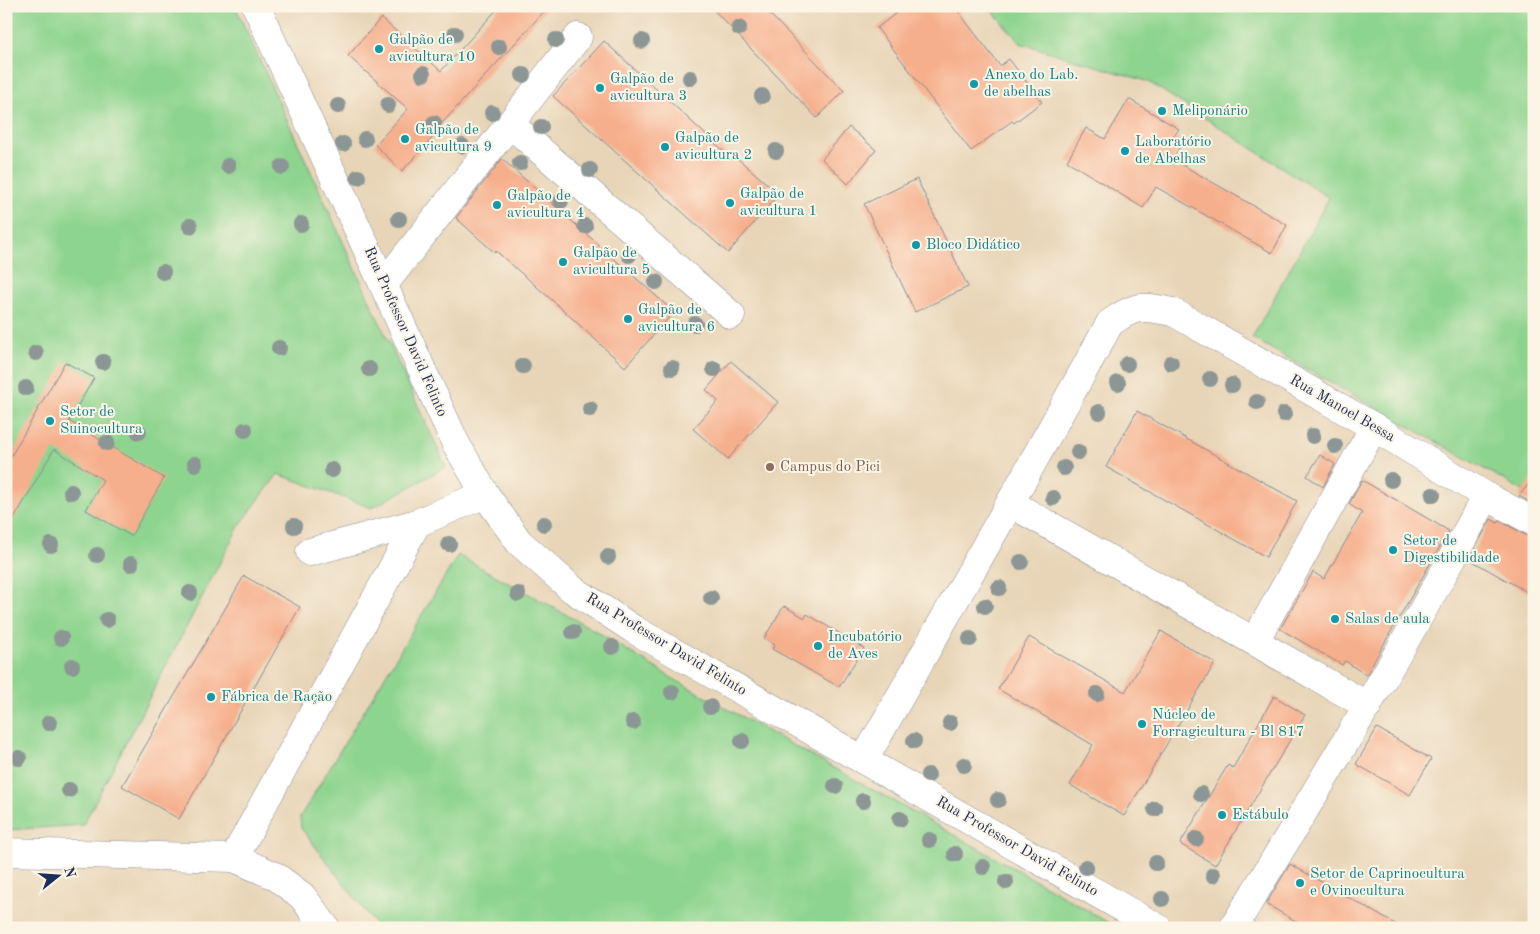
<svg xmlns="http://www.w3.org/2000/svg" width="1540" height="934" font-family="'Old Standard TT',serif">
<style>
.built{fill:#e8d5b8}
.green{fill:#8dd48e;stroke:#548276}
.building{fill:#f6af8c}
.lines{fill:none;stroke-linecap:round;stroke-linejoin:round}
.street-casing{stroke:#878a94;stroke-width:29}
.street{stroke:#fff;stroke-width:28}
.tree{fill:#8c9795}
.culture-dot{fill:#0f9aa8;stroke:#fcf5e5;stroke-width:2}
.education-dot{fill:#8d6e63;stroke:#fcf5e5;stroke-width:2}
.labels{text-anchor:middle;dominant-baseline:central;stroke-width:4;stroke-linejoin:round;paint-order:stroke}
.culture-label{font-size:15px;fill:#0d838f;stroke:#fcf5e5;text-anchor:start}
.street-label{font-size:15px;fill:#1b2f5e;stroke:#fcf5e5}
.education-label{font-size:15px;fill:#785e54;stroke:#fcf5e5;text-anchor:start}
</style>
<rect width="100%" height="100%" fill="#fcf5e5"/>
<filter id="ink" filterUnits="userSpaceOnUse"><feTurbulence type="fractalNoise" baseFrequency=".02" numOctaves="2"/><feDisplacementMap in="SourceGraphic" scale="10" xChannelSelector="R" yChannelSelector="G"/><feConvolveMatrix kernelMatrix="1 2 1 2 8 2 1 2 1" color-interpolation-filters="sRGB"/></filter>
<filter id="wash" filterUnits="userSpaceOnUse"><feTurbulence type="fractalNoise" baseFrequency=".0096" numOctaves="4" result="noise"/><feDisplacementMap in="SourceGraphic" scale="20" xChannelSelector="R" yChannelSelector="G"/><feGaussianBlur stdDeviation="1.12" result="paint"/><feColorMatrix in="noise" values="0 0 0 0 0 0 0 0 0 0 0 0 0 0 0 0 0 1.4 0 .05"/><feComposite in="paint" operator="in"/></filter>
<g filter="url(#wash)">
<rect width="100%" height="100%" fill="#f3e5c9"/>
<rect class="built" x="6" y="6" width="1528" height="922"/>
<g class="green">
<polygon points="6,6 235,6 446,467 372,508 278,474 239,526 83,825 6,830"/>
<polygon points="988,6 1534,6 1534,497 1252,338 1329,198 1149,82 1020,43"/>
<polygon points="458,555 596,631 672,678 1055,891 1117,928 378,928 301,828 300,817"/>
</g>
<g id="blocks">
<g class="building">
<polygon points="500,6 549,6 434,132 436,134 402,171 375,145 408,109 348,56 381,18 441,71"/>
<polygon points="710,6 762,6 844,91 817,118"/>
<polygon points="905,6 954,6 1000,66 1009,59 1042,102 1014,123 1012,121 971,151 877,28"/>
<polygon points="604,41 729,156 731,153 779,194 728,253 553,96"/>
<polygon points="1129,99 1179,129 1174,136 1183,142 1172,159 1287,225 1272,253 1156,187 1143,208 1067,161 1086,128 1105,139"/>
<polygon points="849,127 876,150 848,184 822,159"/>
<polygon points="502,159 674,312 625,367 561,308 496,251 495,253 456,218"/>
<polygon points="917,179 968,287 915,312 864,204"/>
<polygon points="731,361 778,402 728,459 693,429 718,401 706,390"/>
<polygon points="65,362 94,378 69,421 164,478 131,536 86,510 103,480 54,449 6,533 6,465"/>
<polygon points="1137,411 1297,501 1266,557 1106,467"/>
<polygon points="1320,455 1335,464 1323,487 1307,476"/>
<polygon points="1534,477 1534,504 1519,496"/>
<polygon points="1362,480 1449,531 1366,675 1345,661 1342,665 1280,629 1313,572 1324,579 1362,513 1349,504"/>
<polygon points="1491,519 1498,523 1500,521 1527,536 1534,538 1534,596 1469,559"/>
<polygon points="244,576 300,607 179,819 122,786"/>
<polygon points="784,606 805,618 807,614 864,648 839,687 772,649 775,645 764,638"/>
<polygon points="1161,631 1215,663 1124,816 1070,785 1093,745 998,689 1029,637 1125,692"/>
<polygon points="1274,696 1305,715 1215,865 1180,844 1228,765 1233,768"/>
<polygon points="1377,728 1431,759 1410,795 1356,764"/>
<polygon points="1290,864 1402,928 1308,928 1266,904"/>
</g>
</g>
</g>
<g filter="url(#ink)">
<use href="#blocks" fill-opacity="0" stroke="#878a94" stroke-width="1"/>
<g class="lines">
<defs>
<g id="street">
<polyline points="256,6 455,442 485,494 519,542 572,589 633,629 1158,928"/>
<polyline points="510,124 731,315"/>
<polyline points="384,284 578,37"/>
<polyline points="1010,503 1368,706"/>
<polyline points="310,552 417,523"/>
<polyline points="1255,641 1374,427"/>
<path d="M864,760L1010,503L1110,323C1137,304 1141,306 1173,312L1374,427L1486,496L1534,522"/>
<polyline points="6,852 234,858 275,876 302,896 326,928"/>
<polyline points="234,858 417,523 485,494"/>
<path d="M1233,928C1320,785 1407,643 1486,496"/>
</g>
</defs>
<use href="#street" class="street-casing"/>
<use href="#street" class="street"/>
</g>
<g class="tree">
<circle cx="739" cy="28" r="8"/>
<circle cx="455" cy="34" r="8"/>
<circle cx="556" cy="40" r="8"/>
<circle cx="642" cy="41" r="8"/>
<circle cx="499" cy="47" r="8"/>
<circle cx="423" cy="74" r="8"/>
<circle cx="523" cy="75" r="8"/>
<circle cx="690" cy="78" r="8"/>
<circle cx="762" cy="96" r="8"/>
<circle cx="388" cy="105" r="8"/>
<circle cx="338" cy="106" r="8"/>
<circle cx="492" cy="113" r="8"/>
<circle cx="434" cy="123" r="8"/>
<circle cx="541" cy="127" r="8"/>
<circle cx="365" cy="139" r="8"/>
<circle cx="343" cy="144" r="8"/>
<circle cx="462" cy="146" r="8"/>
<circle cx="776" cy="151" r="8"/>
<circle cx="520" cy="163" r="8"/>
<circle cx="228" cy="166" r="8"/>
<circle cx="282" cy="167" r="8"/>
<circle cx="590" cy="170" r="8"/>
<circle cx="358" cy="177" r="8"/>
<circle cx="561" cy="201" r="8"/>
<circle cx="399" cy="219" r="8"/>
<circle cx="301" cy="224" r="8"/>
<circle cx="190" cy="226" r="8"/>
<circle cx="585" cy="226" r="8"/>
<circle cx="629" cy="255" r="8"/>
<circle cx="163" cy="272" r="8"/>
<circle cx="656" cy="282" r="8"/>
<circle cx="695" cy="324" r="8"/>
<circle cx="279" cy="348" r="8"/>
<circle cx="36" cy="353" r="8"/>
<circle cx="103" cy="362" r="8"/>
<circle cx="1171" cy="363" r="8"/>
<circle cx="1127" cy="364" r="8"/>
<circle cx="523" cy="366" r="8"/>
<circle cx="672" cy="368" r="8"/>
<circle cx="369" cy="369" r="8"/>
<circle cx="714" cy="369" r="8"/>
<circle cx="1210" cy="379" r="8"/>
<circle cx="1118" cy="383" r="8"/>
<circle cx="1232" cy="385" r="8"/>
<circle cx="26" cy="388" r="8"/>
<circle cx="1257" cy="402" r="8"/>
<circle cx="590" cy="409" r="8"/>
<circle cx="1099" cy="412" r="8"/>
<circle cx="1284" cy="414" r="8"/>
<circle cx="245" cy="430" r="8"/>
<circle cx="139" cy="432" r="8"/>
<circle cx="1313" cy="436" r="8"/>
<circle cx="107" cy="443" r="8"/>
<circle cx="1335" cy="446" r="8"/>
<circle cx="1078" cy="452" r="8"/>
<circle cx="195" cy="464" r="8"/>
<circle cx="1064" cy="468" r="8"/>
<circle cx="332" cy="470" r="8"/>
<circle cx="1391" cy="480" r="8"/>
<circle cx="71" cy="492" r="8"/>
<circle cx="1433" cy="495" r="8"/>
<circle cx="1053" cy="498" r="8"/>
<circle cx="544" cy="524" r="8"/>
<circle cx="294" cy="526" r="8"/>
<circle cx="449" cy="544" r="8"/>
<circle cx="51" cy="545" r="8"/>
<circle cx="97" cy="555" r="8"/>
<circle cx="608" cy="557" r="8"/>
<circle cx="1021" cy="562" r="8"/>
<circle cx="131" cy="564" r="8"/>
<circle cx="999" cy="588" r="8"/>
<circle cx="190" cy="593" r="8"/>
<circle cx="518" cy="594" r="8"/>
<circle cx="711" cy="598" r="8"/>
<circle cx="985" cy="606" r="8"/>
<circle cx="107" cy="620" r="8"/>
<circle cx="573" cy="632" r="8"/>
<circle cx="61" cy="638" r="8"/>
<circle cx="970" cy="639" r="8"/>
<circle cx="612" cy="647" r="8"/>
<circle cx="72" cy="666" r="8"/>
<circle cx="672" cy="692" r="8"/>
<circle cx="1097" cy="694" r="8"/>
<circle cx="710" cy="707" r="8"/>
<circle cx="633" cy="722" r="8"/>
<circle cx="49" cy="723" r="8"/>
<circle cx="950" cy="723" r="8"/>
<circle cx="742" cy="741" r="8"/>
<circle cx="914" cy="741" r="8"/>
<circle cx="19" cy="758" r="8"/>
<circle cx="964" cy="765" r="8"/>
<circle cx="928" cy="775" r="8"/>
<circle cx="835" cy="786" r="8"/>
<circle cx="69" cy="790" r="8"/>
<circle cx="1201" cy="794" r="8"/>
<circle cx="998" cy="800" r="8"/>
<circle cx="863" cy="801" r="8"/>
<circle cx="1155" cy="809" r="8"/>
<circle cx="900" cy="819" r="8"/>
<circle cx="1196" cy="839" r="8"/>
<circle cx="929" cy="840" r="8"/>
<circle cx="955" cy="854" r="8"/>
<circle cx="1156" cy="863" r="8"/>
<circle cx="983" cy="867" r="8"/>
<circle cx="1086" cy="867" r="8"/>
<circle cx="1213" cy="875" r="8"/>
<circle cx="1006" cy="882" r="8"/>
<circle cx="1162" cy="899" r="8"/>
</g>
</g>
<g class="culture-dot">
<circle cx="379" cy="49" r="5"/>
<circle cx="974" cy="84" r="5"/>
<circle cx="600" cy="88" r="5"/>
<circle cx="1162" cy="111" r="5"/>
<circle cx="405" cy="139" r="5"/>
<circle cx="665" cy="147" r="5"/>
<circle cx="1125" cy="151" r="5"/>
<circle cx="730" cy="203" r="5"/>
<circle cx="497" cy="205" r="5"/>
<circle cx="916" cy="245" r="5"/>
<circle cx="563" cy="262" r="5"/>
<circle cx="628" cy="319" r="5"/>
<circle cx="50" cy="421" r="5"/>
<circle cx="1393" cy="550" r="5"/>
<circle cx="1335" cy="619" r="5"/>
<circle cx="818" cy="646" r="5"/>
<circle cx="211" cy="697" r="5"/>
<circle cx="1142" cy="724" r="5"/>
<circle cx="1222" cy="815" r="5"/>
<circle cx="1300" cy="883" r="5"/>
</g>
<circle class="education-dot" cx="770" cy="467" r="5"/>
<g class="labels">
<g class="culture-label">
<text x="389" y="40">Galpão de<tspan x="389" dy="17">avicultura 10</tspan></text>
<text x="984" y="75">Anexo do Lab.<tspan x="984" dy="17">de abelhas</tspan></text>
<text x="610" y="79">Galpão de<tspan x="610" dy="17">avicultura 3</tspan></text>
<text x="1172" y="111">Meliponário</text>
<text x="415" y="130">Galpão de<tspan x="415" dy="17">avicultura 9</tspan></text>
<text x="675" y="138">Galpão de<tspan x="675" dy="17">avicultura 2</tspan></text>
<text x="1135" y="142">Laboratório<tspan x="1135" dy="17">de Abelhas</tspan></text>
<text x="740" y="194">Galpão de<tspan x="740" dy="17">avicultura 1</tspan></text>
<text x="507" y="196">Galpão de<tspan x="507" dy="17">avicultura 4</tspan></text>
<text x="926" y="245">Bloco Didático</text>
<text x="573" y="253">Galpão de<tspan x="573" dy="17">avicultura 5</tspan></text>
<text x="638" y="310">Galpão de<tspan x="638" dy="17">avicultura 6</tspan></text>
<text x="60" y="412">Setor de<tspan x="60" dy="17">Suinocultura</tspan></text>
<text x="1403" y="541">Setor de<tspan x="1403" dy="17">Digestibilidade</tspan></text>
<text x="1345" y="619">Salas de aula</text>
<text x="828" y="637">Incubatório<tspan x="828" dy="17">de Aves</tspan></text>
<text x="221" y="697">Fábrica de Ração</text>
<text x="1152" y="715">Núcleo de<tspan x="1152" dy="17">Forragicultura - Bl 817</tspan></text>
<text x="1232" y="815">Estábulo</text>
<text x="1310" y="874">Setor de Caprinocultura<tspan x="1310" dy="17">e Ovinocultura</tspan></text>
</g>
<g class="street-label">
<text transform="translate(405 332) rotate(66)">Rua Professor David Felinto</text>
<text transform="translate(1342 409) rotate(30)">Rua Manoel Bessa</text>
<text transform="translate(666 645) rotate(31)">Rua Professor David Felinto</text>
<text transform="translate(1017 847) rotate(30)">Rua Professor David Felinto</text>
</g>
<g class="education-label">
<text x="780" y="467">Campus do Pici</text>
</g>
</g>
<rect width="1540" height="934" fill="none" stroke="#fcf5e5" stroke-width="25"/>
<g transform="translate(58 876) rotate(73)" stroke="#fcf5e5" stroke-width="4" paint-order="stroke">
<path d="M0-4L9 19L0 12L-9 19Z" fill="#1b2f5e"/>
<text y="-8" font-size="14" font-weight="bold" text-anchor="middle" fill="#1b2f5e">N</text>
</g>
</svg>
